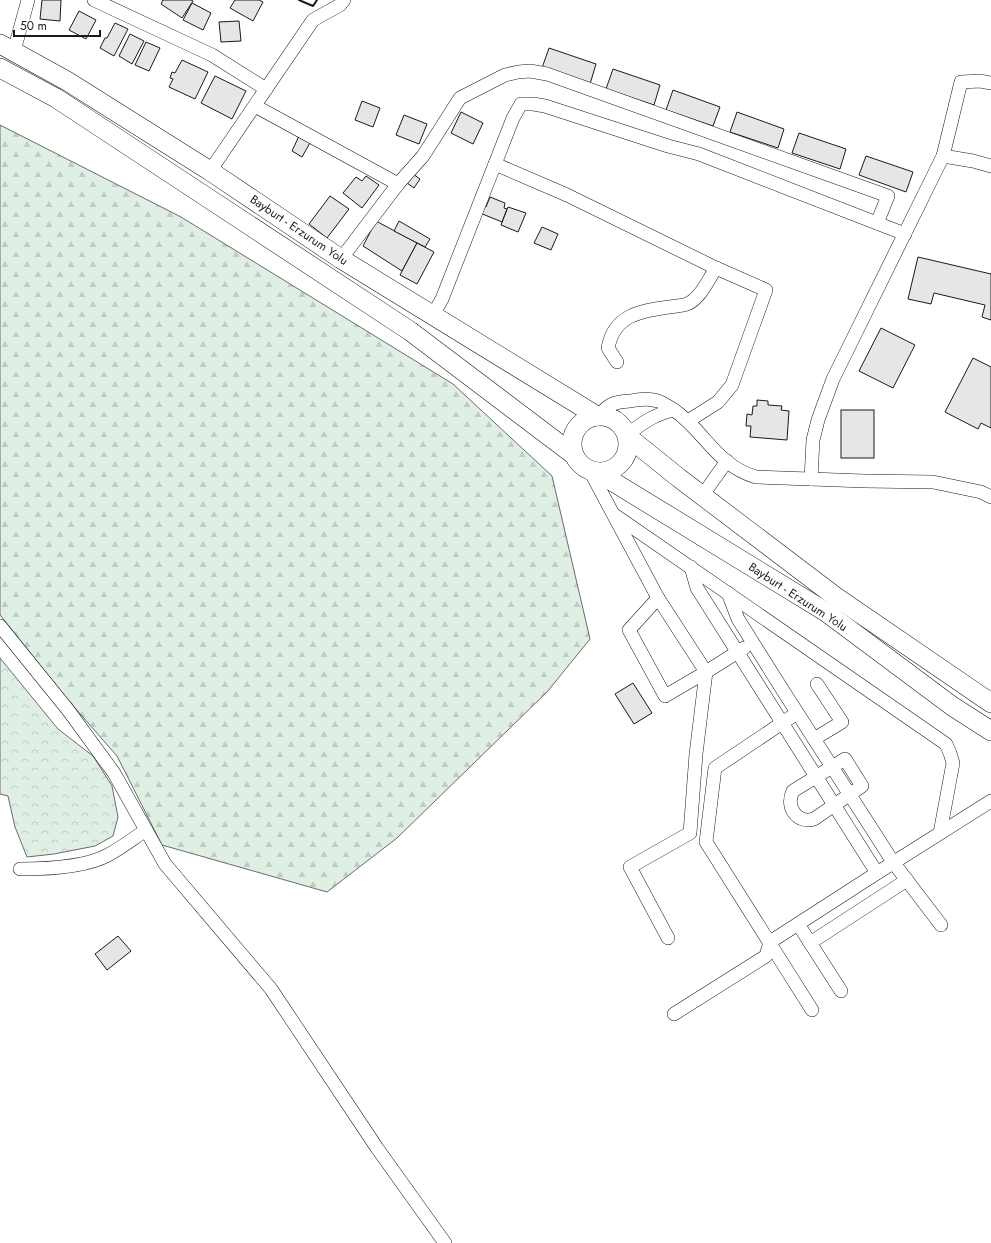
<svg xmlns="http://www.w3.org/2000/svg" width="991" height="1243" font-family="Jost,sans-serif">
<style>
.forest{fill:url(#forest-firs);stroke:#6a6a6a}
.park{fill:url(#park-crowns);stroke:#6a6a6a}
.building{fill:#e6e6e6;stroke:#1a1a1a}
.lines{fill:none;stroke-linecap:round;stroke-linejoin:round}
.minor-casing{stroke:#1a1a1a;stroke-width:14}
.highway-casing{stroke:#1a1a1a;stroke-width:20}
.minor{stroke:#fff;stroke-width:13}
.highway{stroke:#fff;stroke-width:19}
.wall{stroke:#1a1a1a;stroke-width:2}
.labels{text-anchor:middle;dominant-baseline:central;stroke-width:3;stroke-linejoin:round;paint-order:stroke}
.street-label{font-size:12px;fill:#1a1a1a;stroke:#fff}
</style>
<defs>
<pattern id="forest-firs" width="22" height="20" patternUnits="userSpaceOnUse"><rect width="22" height="20" fill="#e0efe3"/><path d="M5 1l3.5 6h-7zM16 11l3.5 6h-7z" fill="#c0ccc2"/></pattern>
<pattern id="park-crowns" width="20" height="18" patternUnits="userSpaceOnUse"><rect width="20" height="18" fill="#e0efe3"/><path d="M2 6a3 3 0 1 1 6 0M12 15a3 3 0 1 1 6 0" fill="none" stroke="#c0ccc2"/></pattern>
</defs>
<rect width="100%" height="100%" fill="#fff"/>
<polygon class="forest" points="0,125 181,217 453,384 552,476 590,639 547,692 397,838 327,892 162,845 117,756 68,700 0,615"/>
<polygon class="park" points="0,658 58,729 93,756 112,786 118,817 113,836 95,846 54,854 27,857 15,827 8,796 0,794"/>
<g class="building">
<polygon points="42,0 61,0 60,21 40,19"/>
<polygon points="163,0 191,0 193,1 182,18 161,4"/>
<polygon points="235,0 259,0 263,2 253,21 230,8"/>
<polygon points="192,3 211,13 203,30 183,20"/>
<polygon points="79,11 96,20 86,39 69,30"/>
<polygon points="239,21 241,41 221,42 219,22"/>
<polygon points="115,23 128,29 114,56 100,48 105,38 107,38"/>
<polygon points="130,34 144,41 132,64 119,56"/>
<polygon points="146,42 160,48 149,71 135,65"/>
<polygon points="549,48 596,64 590,84 542,68"/>
<polygon points="182,60 208,72 195,99 169,87 173,79 170,78 172,72 175,73"/>
<polygon points="613,69 660,85 654,105 606,89"/>
<polygon points="215,76 246,91 232,119 201,103"/>
<polygon points="673,90 720,107 713,126 666,110"/>
<polygon points="362,101 380,108 373,127 355,120"/>
<polygon points="461,112 483,123 473,144 451,133"/>
<polygon points="737,112 784,129 778,148 730,132"/>
<polygon points="404,115 427,124 419,144 396,135"/>
<polygon points="799,133 846,149 840,169 792,153"/>
<polygon points="299,136 311,141 302,157 292,151"/>
<polygon points="866,156 913,172 906,192 859,175"/>
<polygon points="413,174 420,179 414,188 407,183"/>
<polygon points="366,176 379,185 362,208 343,193 356,177 362,181"/>
<polygon points="330,196 349,209 327,238 309,224"/>
<polygon points="490,197 505,203 504,208 507,209 502,222 480,213 483,205 486,207"/>
<polygon points="508,207 526,213 518,232 501,225"/>
<polygon points="376,221 417,243 402,271 363,246"/>
<polygon points="399,221 430,239 425,247 394,231"/>
<polygon points="542,227 558,234 551,250 534,243"/>
<polygon points="417,243 434,252 417,284 400,275"/>
<polygon points="918,257 991,274 991,320 982,317 985,305 934,293 931,304 908,299"/>
<polygon points="881,328 915,345 893,388 859,371"/>
<polygon points="973,358 991,367 991,428 981,423 978,429 945,412"/>
<polygon points="757,400 768,401 768,405 782,406 781,410 789,411 787,440 750,437 751,426 746,426 747,414 752,415 753,406 757,406"/>
<rect x="841" y="410" width="33" height="48"/>
<polygon points="633,683 652,713 634,724 615,694"/>
<polygon points="118,936 131,951 107,970 95,954"/>
</g>
<g class="lines">
<defs>
<g id="minor">
<polyline points="94,0 212,55 266,89"/>
<polyline points="14,51 28,0"/>
<polyline points="255,106 398,184"/>
<polyline points="943,156 973,161 991,166"/>
<polyline points="495,164 567,195 716,268 766,290 732,385 718,402 688,421"/>
<polyline points="210,171 313,20 340,5 344,0"/>
<polyline points="341,259 398,184 423,156 460,98 505,75 518,72 530,71 547,74 888,196 877,223"/>
<polyline points="433,315 442,299 513,118 521,104 533,104 545,106 668,146 699,154 905,234"/>
<path d="M617,362L608,348C614,315 640,311 669,307C674,306 682,306 687,304C700,299 708,280 716,268"/>
<path d="M599,416C609,403 615,402 630,401C639,399 649,398 658,401C662,402 667,406 671,408C704,429 715,465 756,477L865,481L933,482L981,492L991,497"/>
<path d="M627,435C642,423 655,414 674,410"/>
<polyline points="590,471 658,598 706,672 696,754 690,833 630,867 668,938"/>
<polyline points="811,479 813,440 818,420 833,379 943,156 961,82 980,81 991,83"/>
<polyline points="702,496 727,461"/>
<polyline points="616,516 946,744 950,753 953,763 940,833"/>
<polyline points="691,567 697,588 877,873"/>
<polyline points="728,593 738,619 782,689 893,862 941,925"/>
<polyline points="658,598 629,630 665,696 706,672 744,648"/>
<polyline points="0,626 68,710 114,773 165,864 271,989 377,1148 445,1243"/>
<polyline points="797,713 715,768 706,842 812,1010"/>
<polyline points="814,739 842,722 817,684"/>
<path d="M845,759L862,786L814,819C797,824 785,807 793,791Z"/>
<path d="M20,869C45,869 86,867 108,855C121,848 134,838 146,830"/>
<polyline points="798,924 841,991"/>
<polyline points="810,943 907,880"/>
<polyline points="674,1014 766,956 770,942 877,873 991,801"/>
</g>
<g id="highway">
<polyline points="0,44 67,81 210,171 341,259 597,416"/>
<polyline points="0,68 56,98 410,331 574,455"/>
<circle cx="600" cy="444" r="28"/>
<polyline points="628,437 679,478 836,597 991,703"/>
<polyline points="597,472 826,612 952,706 991,731"/>
</g>
</defs>
<use href="#minor" class="minor-casing"/>
<use href="#highway" class="highway-casing"/>
<use href="#minor" class="minor"/>
<use href="#highway" class="highway"/>
<polyline class="wall" points="299,0 313,6 317,0"/>
</g>
<g class="labels">
<g class="street-label">
<text transform="translate(299 230) rotate(34)">Bayburt - Erzurum Yolu</text>
<text transform="translate(798 597) rotate(33)">Bayburt - Erzurum Yolu</text>
</g>
</g>
<path d="M14 30v6h86v-6" fill="none" stroke="#1a1a1a" stroke-width="2"/>
<text x="20" y="30" font-size="12" fill="#1a1a1a" stroke="#ffffff" stroke-width="3" paint-order="stroke">50 m</text>
</svg>
